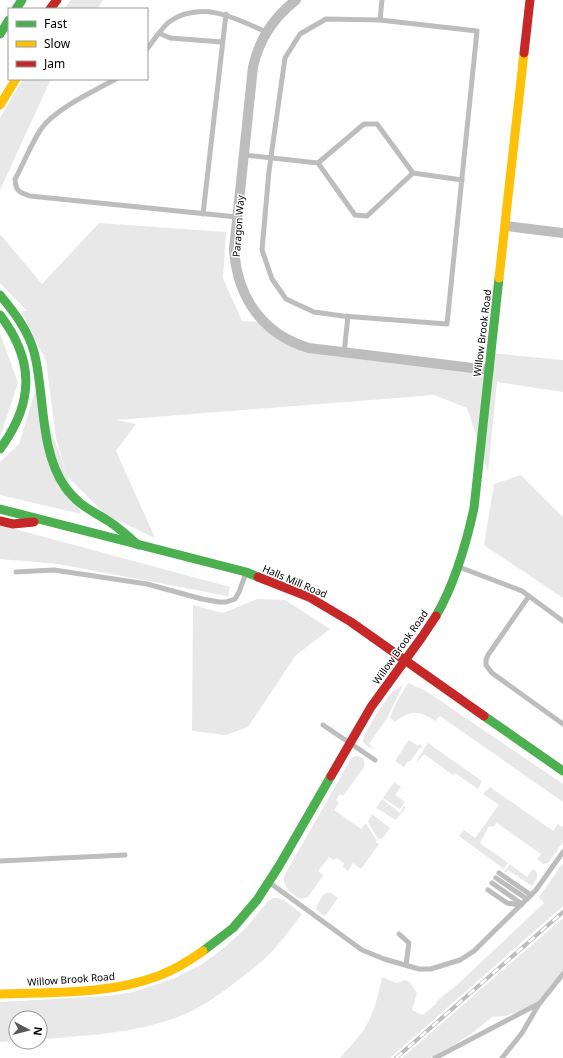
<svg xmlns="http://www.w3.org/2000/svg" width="563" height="1058" font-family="'Noto Sans',sans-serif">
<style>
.green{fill:#e8e8e8}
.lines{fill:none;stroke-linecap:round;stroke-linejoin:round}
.lane{stroke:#bdbdbd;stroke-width:5}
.street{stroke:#bdbdbd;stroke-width:10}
.fast{stroke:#4caf50;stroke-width:9}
.slow{stroke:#ffc107;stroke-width:9}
.jam{stroke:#c62828;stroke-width:9}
.rail-casing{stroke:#bdbdbd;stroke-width:4}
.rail{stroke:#fff;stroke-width:2.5;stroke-dasharray:8;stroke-linecap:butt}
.labels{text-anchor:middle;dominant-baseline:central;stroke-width:3;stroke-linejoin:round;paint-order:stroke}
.street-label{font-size:10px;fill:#000;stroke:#fff}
</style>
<rect width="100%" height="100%" fill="#fff"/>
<g class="green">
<polygon points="71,0 103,0 97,9 64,9"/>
<polygon points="23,79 51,79 0,190 0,118"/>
<polygon points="99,223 226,232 223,278 242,321 264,322 308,350 488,372 491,353 563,360 563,392 497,382 488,471 467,408 434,395 116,420 136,424 116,451 155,538 106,515 67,476 56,438 46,361 21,311 27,311 0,283 0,234 42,284"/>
<polygon points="0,333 18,383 0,437"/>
<polygon points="36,388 81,514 0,495 0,462 19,444"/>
<polygon points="521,475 563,517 563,598 484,545 494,484"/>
<polygon points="0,525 230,587 228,596 58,564 0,559"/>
<polygon points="257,599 285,600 330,629 295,656 248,727 226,735 192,731 193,605 223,613"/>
<path d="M408,683L426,691L563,784V802L440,716L435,721C419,710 411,710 395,722L390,718L395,705Z"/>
<path d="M403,685L387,718L369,744L375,749L368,747L363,742C363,733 386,699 392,692C396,689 399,687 403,685Z"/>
<polygon points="409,740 418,746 419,744 423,747 419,749 410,762 408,761 404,767 395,761"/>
<polygon points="428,743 482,781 478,789 455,773 453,775 424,754 416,764 418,758"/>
<path d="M355,756C362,756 366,760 364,767L343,796L340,794L336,800L339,803L334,810L361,829L366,823L377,841L376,842L379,844L361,869L353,863L348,871L343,867L344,863L337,858L334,860L329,857L318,871L323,875V876L308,897L301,899C292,894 282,887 284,876L351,759Z"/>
<polygon points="394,782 401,787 395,795 405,802 400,809 383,798"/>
<polygon points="490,787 553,831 558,824 563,827 563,842 548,863 543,864 537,859 541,854 497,823 493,827 489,826 480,843 508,863 504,869 459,836 464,830 475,838 499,805 483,794"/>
<polygon points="382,799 400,813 404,806 406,807 396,820 376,808"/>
<polygon points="372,814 390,828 382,839 380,838 378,839 368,822"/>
<path d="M563,863V906L390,1058H340C346,1050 354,1043 360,1035C373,1018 378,997 382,977L396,983L405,980L410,982L417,993L412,1010L423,1015L437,1003L436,1002L459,983L544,903L539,897Z"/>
<polygon points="510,864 527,877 533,869 537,872 537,878 532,886 508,870 506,872 504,872"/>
<polygon points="326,893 331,893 338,898 326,915 324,916 317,910 316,907 323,895"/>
<path d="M277,898L284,900L302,914C293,925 285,937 276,947C265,960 250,971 237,981C224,991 209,1002 194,1010C149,1032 90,1036 40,1039V1018H16V1041L0,1042V1002L108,996L133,992L170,980L201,965L224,948L247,927L268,901L273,898Z"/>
<polygon points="563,918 563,977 546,999 526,1009 505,1016 492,1017 471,1034 450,1047 430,1058 402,1058"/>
</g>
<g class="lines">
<g class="lane">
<polygon points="326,19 380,20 477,31 447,324 343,316 314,312 286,299 272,279 262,250 269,171 285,58 300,34"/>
<polyline points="380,20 382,0"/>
<polyline points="159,33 170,38 222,42"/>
<path d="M147,49C154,40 160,30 169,22C200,0 234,17 266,32"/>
<path d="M116,79C94,91 55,109 41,129C31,144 24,163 15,179C16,192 19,192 30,196L237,217"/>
<polyline points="244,155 318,163 355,215 367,216 413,173 377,124 364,124 318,163"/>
<polyline points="413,173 462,180"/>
<polyline points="203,214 226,14"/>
<polyline points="344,353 348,316"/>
<polyline points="459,567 522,591 563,621"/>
<polyline points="16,572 54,570 147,584 202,599 219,602 226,602 235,599 239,592 246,573"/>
<polyline points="529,596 488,655 486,660 486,665 492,673 563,724"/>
<polyline points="323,725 375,760"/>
<polyline points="0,861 125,855"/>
<polyline points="499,873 531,895"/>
<polyline points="496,878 527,899"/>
<polyline points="270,883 362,950 384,959 419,969 431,969 460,960 474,951 536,890 563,852"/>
<polyline points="492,883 522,904"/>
<polyline points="488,890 507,903 521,905"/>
<polyline points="399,934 409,943 406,965"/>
<polyline points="435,1058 540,1003 563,974"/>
<polyline points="502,1058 522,1033 539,1004"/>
</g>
<g class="street">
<path d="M296,0C273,18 259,39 253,67L234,249C237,297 262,334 309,348L489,370"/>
<polyline points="506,226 563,233"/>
</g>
<g class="fast">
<polyline points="16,9 22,0"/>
<polyline points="0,34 9,20"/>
<path d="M0,295C14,312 28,330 34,352C45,393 39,450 65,487C79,506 91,510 110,522C120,529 129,537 138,545"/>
<path d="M0,315C35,361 34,403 0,449"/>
<polyline points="0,509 246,572 258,577"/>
<path d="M436,616C455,583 466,545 474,508L499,278"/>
<polyline points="484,716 563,771"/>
<polyline points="203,951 233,928 257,900 279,866 331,776"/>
</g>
<g class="slow">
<polyline points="0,105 16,79"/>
<polyline points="499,278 524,53"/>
<path d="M0,994C52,992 108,995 158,976C174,970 189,961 203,951"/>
</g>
<g class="jam">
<polyline points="50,9 57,0"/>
<polyline points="524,53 530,0"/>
<polyline points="0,521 13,524 34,522"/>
<polyline points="258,577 309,597 351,622 484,716"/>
<polyline points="331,776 371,707 422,637 436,616"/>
</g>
<defs>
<polyline id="rail" points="396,1058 563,912"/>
</defs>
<use href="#rail" class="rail-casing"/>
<use href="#rail" class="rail"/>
</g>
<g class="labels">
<g class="street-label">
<text transform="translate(238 226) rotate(-86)">Paragon Way</text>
<text transform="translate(482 333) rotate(-83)">Willow Brook Road</text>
<text transform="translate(295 581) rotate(23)">Halls Mill Road</text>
<text transform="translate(400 647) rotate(-55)">Willow Brook Road</text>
<text transform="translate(71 979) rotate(-4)">Willow Brook Road</text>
</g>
</g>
<rect x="8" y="8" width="140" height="72" fill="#ffffff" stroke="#999999"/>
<rect x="16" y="21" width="20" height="6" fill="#4caf50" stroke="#999999"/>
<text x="44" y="28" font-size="12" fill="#000000">Fast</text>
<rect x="16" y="41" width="20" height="6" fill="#ffc107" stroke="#999999"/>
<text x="44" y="48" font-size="12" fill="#000000">Slow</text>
<rect x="16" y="61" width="20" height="6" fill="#c62828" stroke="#999999"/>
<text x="44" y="68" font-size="12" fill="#000000">Jam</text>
<g transform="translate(28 1030) rotate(97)"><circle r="19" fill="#ffffff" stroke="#999999"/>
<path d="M0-3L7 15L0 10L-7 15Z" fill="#595959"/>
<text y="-6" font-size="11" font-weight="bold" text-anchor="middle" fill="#000000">N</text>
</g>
</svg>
